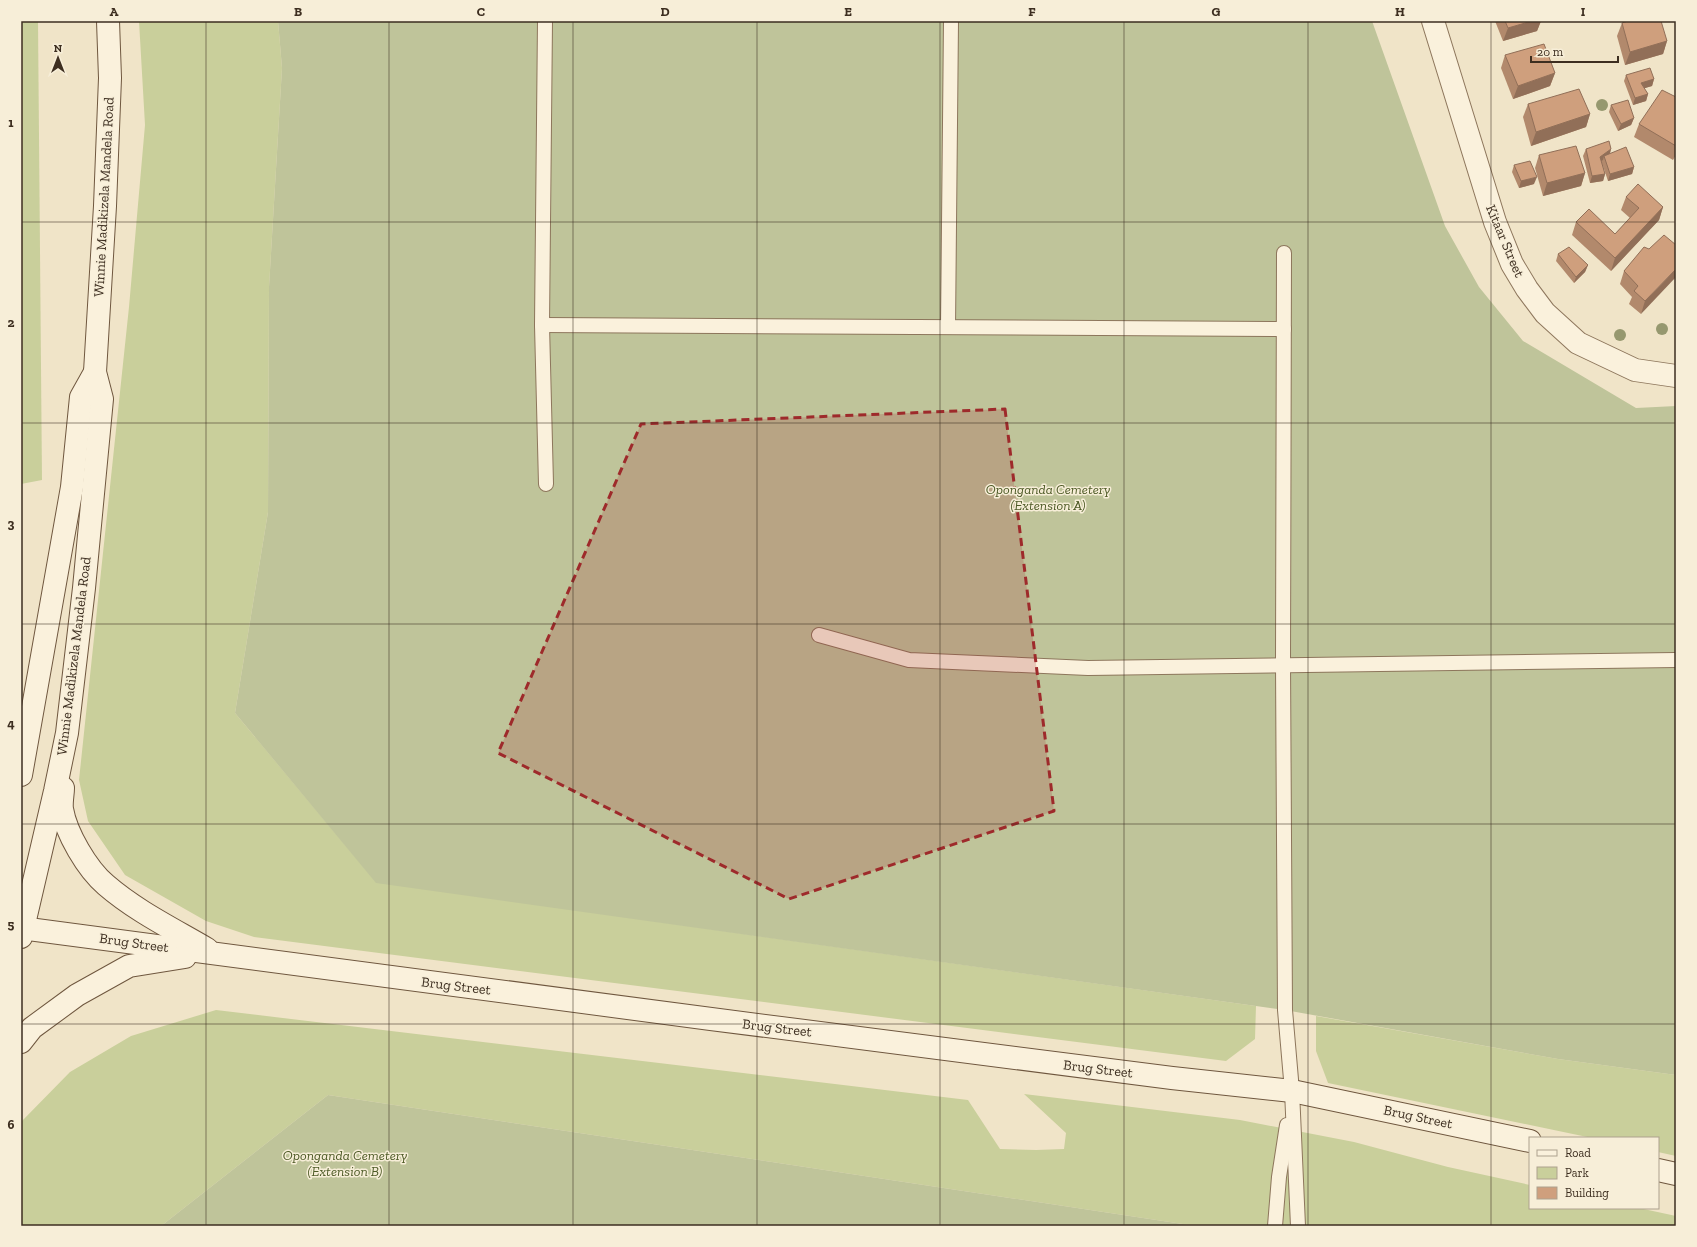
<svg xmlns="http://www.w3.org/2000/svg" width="1697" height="1247" font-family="'Zilla Slab',serif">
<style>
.green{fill:#c9cf9b}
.cemetery{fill:#bfc49a}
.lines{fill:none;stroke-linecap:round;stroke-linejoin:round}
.lane-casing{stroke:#8d765c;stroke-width:16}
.street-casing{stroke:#8d765c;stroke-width:24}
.secondary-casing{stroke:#6f573f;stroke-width:24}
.lane{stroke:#faf1dc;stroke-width:14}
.street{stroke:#faf1dc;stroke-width:22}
.secondary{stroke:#faf1dc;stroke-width:22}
.tree{fill:#96986f}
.wall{fill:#b2896c}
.shaded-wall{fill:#916f58}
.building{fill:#cf9f7d;stroke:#916f58}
.marked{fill:#9e2a2b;fill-opacity:0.2;stroke:#9e2a2b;stroke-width:3;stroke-dasharray:8 5;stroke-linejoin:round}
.grid{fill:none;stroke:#3d2e20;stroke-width:1;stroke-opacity:0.55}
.labels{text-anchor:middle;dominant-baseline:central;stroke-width:3;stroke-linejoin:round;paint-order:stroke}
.street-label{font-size:14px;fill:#3d2e20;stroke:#f7eed8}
.park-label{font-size:14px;font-style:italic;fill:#4d5a26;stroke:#f7eed8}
.neatline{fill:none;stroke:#3d2e20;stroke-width:1.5}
.grid-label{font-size:13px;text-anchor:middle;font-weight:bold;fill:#3d2e20}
</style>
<rect width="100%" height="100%" fill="#f0e4c8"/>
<g class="green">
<polygon points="21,21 38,21 42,480 21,484"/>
<polygon points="139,21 278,21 282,68 269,287 268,512 235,713 376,882 1256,1006 1255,1039 1226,1061 254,937 206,921 125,875 88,821 79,780 129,307 145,125"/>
<polygon points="216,1010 968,1100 1000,1149 1036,1150 1064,1149 1066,1133 1024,1094 1240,1120 1354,1142 1448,1167 1530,1185 1530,1208 1639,1208 1676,1216 1676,1226 1196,1226 328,1095 161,1226 21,1226 22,1121 70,1072 131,1036"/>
<polygon points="1316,1016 1558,1059 1676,1075 1676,1156 1658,1152 1658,1138 1592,1138 1328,1083 1316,1051"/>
</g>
<g class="cemetery">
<polygon points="278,21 1372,21 1445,226 1479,287 1523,341 1636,408 1676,406 1676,1075 1558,1059 1285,1010 376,883 235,713 268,512 269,287 282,68"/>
<polygon points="328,1095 1196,1226 161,1226"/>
</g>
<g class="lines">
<defs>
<g id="lane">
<polyline points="545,21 542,325 546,484"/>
<polyline points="1284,253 1283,664 1285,1010 1292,1091 1298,1226"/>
<polyline points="542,325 1284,329"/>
<polyline points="948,327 951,21"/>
<polyline points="819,635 909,660 1088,668 1676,660"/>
<polyline points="1275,1226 1279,1177 1287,1125"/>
</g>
<polyline id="street" points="1433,21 1495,222 1512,264 1527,289 1545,313 1578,343 1635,370 1676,376"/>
<g id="secondary">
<polyline points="21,775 72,487 81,397 95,372"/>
<path d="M63,788C63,794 61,802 62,809C66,833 87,869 106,885C136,911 173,929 207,949"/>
<polyline points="21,928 711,1019 1172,1078 1292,1091 1530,1141"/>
<polyline points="21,937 55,791 67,733 84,588 102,399 95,372 105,206 110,78 108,21"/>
<polyline points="21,1042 32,1028 77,995 129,966 185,957"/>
<polyline points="1658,1170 1676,1174"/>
</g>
</defs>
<use href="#lane" class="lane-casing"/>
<use href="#street" class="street-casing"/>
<use href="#secondary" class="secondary-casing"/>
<use href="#lane" class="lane"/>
<use href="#street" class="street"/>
<use href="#secondary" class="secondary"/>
</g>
<g class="tree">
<circle cx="1602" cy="105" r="6"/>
<circle cx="1662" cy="329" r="6"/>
<circle cx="1620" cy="335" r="6"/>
</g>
<g class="wall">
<polygon points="1495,21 1541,21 1537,31 1503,41"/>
<polygon points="1622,23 1667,41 1663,54 1625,65 1617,36"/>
<polygon points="1505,55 1555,73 1550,86 1513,99 1501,68"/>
<polygon points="1626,75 1654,79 1652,86 1644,88 1648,94 1646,101 1633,105 1624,81"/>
<polygon points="1676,97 1676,155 1673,160 1634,137 1639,124"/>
<polygon points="1528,104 1590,114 1586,127 1531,146 1523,117"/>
<polygon points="1611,105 1634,118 1631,125 1618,131 1609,112"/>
<polygon points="1586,149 1611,149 1610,154 1634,167 1632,174 1608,181 1602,163 1605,174 1603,181 1590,183 1583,156"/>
<polygon points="1539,155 1585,173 1581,186 1543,196 1535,168"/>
<polygon points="1514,165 1534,184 1519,188 1512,172"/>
<polygon points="1626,197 1663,207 1659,220 1611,271 1572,235 1576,222 1615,234 1630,218 1621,210"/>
<polygon points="1676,245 1641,314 1629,304 1632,297 1620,284 1624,271 1649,249"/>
<polygon points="1558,254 1588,265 1585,272 1574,283 1556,261"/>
</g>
<g class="shaded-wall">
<polygon points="1532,21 1541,21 1537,31 1503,41 1508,28"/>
<polygon points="1667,41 1663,54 1625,65 1630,52"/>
<polygon points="1555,73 1550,86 1513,99 1518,86"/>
<polygon points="1654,79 1652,86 1639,90 1641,83"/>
<polygon points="1648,94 1646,101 1633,105 1635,98"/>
<polygon points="1590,114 1586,127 1531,146 1536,132"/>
<polygon points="1634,118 1631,125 1618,131 1621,124"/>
<polygon points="1611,149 1609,156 1604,156 1603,160 1598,163 1600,157"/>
<polygon points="1634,167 1632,174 1608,181 1610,174"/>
<polygon points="1585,173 1581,186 1543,196 1547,183"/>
<polygon points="1605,174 1603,181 1590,183 1592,176"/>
<polygon points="1537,177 1534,184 1519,188 1521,181"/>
<polygon points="1663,207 1659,220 1611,271 1615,258"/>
<polygon points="1588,265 1585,272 1574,283 1576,277"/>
<polygon points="1676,269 1676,277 1641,314 1645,301"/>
</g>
<g class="building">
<polygon points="1505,21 1532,21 1508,28"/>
<polygon points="1628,21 1661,21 1667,41 1630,52 1622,23"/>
<polygon points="1544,44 1555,73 1518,86 1505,55"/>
<polygon points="1650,68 1654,79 1641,83 1648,94 1635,98 1626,75"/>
<polygon points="1579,89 1590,114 1536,132 1528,104"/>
<polygon points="1662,90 1676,97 1676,146 1639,124"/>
<polygon points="1628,100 1634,118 1621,124 1611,105"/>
<polygon points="1609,141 1611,149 1600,157 1605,174 1592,176 1586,149"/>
<polygon points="1576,146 1585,173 1547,183 1539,155"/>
<polygon points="1626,147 1634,167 1610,174 1604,156"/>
<polygon points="1530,161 1537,177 1521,181 1514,165"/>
<polygon points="1638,184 1663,207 1615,258 1576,222 1589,209 1615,234 1639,208 1626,197"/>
<polygon points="1664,235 1676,245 1676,269 1645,301 1634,291 1638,286 1624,271 1644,247 1649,249"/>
<polygon points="1569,247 1588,265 1576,277 1558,254"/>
</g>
<path class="marked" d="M1005,409L1054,811L789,899L498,753L641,424Z"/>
<path class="grid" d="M206,21V1226M389,21V1226M573,21V1226M757,21V1226M940,21V1226M1124,21V1226M1308,21V1226M1491,21V1226M21,222H1676M21,423H1676M21,624H1676M21,824H1676M21,1024H1676"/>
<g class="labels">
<g class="street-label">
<text transform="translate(104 197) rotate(-87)">Winnie Madikizela Mandela Road</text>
<text transform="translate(1505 241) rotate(67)">Kitaar Street</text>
<text transform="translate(74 656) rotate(-83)">Winnie Madikizela Mandela Road</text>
<text transform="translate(134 943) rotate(8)">Brug Street</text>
<text transform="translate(456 986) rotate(7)">Brug Street</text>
<text transform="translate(777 1028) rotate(7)">Brug Street</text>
<text transform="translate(1098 1069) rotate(7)">Brug Street</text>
<text transform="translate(1418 1117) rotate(12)">Brug Street</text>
</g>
<g class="park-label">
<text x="1048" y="489">Oponganda Cemetery<tspan x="1048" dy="16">(Extension A)</tspan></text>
<text x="345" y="1155">Oponganda Cemetery<tspan x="345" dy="16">(Extension B)</tspan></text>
</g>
</g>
<rect width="1697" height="1247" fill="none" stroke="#f7eed8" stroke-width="44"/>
<rect x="1529" y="1137" width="130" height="72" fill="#f7eed8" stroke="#ada18e"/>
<rect x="1537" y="1150" width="20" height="6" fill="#faf1dc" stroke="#ada18e"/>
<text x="1565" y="1157" font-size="12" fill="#3d2e20">Road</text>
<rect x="1537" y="1167" width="20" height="12" fill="#c9cf9b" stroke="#ada18e"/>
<text x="1565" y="1177" font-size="12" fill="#3d2e20">Park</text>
<rect x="1537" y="1187" width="20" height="12" fill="#cf9f7d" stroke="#ada18e"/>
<text x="1565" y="1197" font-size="12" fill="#3d2e20">Building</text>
<g transform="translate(58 58)" stroke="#f7eed8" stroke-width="3" paint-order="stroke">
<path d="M0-3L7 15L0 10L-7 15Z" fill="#3d2e20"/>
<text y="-6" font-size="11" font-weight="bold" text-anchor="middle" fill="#3d2e20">N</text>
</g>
<path d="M1531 56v6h87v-6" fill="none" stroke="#3d2e20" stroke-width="2"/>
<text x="1537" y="56" font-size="12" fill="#3d2e20" stroke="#f7eed8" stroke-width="3" paint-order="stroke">20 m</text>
<rect x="22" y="22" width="1653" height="1203" class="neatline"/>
<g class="grid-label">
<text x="114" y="16">A</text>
<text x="298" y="16">B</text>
<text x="481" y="16">C</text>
<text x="665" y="16">D</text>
<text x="848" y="16">E</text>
<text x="1032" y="16">F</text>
<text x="1216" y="16">G</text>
<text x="1400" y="16">H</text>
<text x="1583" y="16">I</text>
<text x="11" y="127">1</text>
<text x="11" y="327">2</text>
<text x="11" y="528">3</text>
<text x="11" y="728">4</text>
<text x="11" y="929">5</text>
<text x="11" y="1129">6</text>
</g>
</svg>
